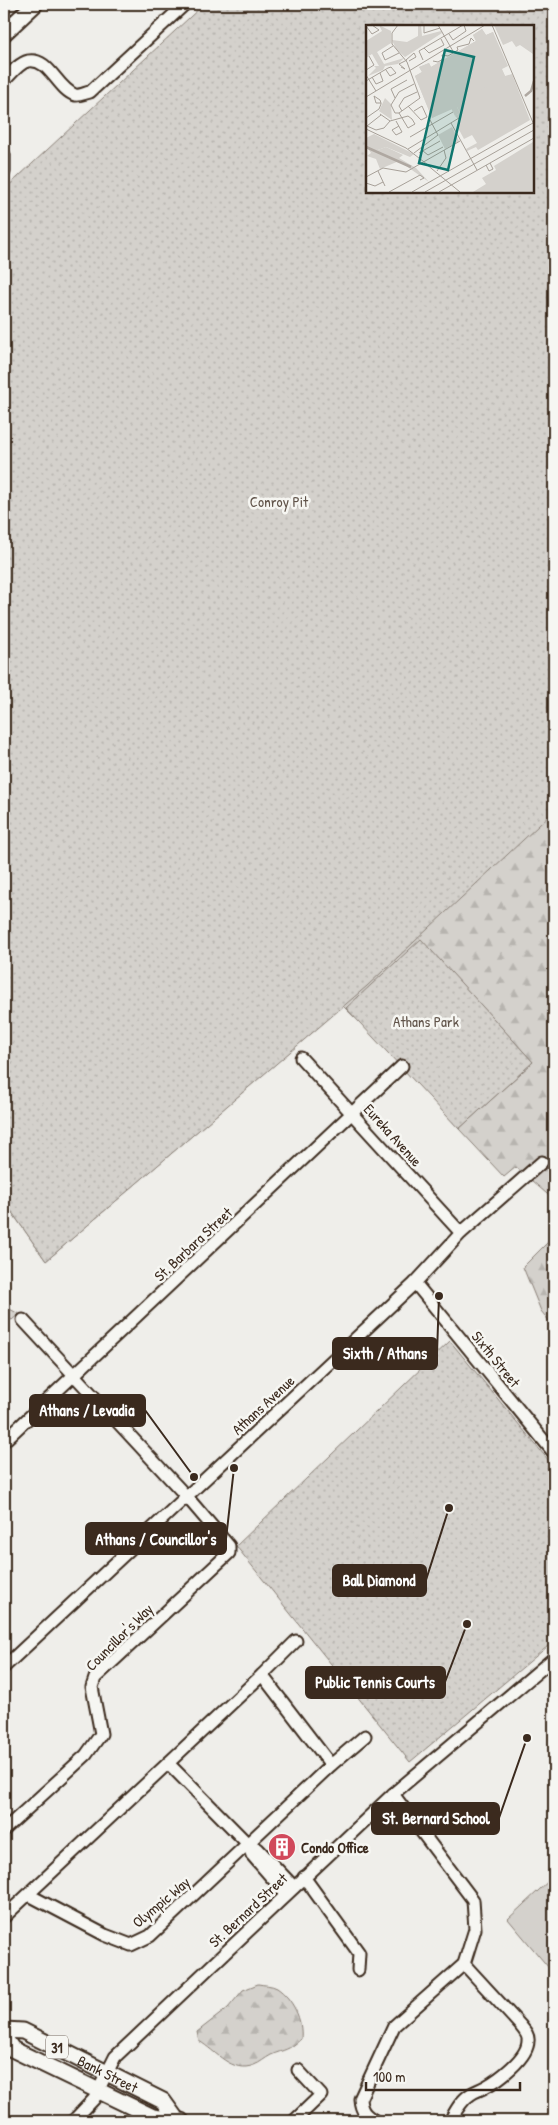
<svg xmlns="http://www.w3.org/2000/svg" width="558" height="2125" font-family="'Patrick Hand',sans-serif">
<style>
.grass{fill:#d4d1cc;stroke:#887e75}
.forest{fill:url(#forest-firs);stroke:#887e75}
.park{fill:url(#park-dots);stroke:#887e75;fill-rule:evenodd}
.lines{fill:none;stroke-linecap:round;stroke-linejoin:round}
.minor-casing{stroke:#3b2a1e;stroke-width:15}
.major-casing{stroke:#3b2a1e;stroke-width:19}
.minor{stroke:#f6f6f2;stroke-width:11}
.major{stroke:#f6f6f2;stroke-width:15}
.labels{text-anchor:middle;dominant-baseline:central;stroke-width:5;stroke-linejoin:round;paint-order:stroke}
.shield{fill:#f6f6f2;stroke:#73675e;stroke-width:1}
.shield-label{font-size:14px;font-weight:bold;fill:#3b2a1e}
.park-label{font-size:15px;fill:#61544a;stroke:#f6f6f2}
.street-label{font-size:15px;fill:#3b2a1e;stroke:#f6f6f2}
.poi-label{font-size:15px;font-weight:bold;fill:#3b2a1e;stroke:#f6f6f2;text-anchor:start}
.inset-river{fill:none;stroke:#afa8a1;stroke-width:2.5}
.inset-road{fill:none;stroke:#a7a098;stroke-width:1}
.view{fill:#0f766e;fill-opacity:0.15;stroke:#0f766e;stroke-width:2.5}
.inset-edge{fill:none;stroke:#3b2a1e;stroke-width:2.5}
.leader{fill:none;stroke:#3b2a1e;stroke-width:2}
.callout-dot{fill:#3b2a1e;stroke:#f6f6f2;stroke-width:2}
.callout{fill:#3b2a1e;stroke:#3b2a1e;stroke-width:2}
.callout-label{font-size:16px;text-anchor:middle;font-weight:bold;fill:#fff}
</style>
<defs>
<pattern id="forest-firs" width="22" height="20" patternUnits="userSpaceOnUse" patternTransform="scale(1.25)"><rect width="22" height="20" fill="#d4d1cc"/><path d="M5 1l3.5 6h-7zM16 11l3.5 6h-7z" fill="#b7b4af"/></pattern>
<pattern id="park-dots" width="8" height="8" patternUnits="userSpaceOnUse" patternTransform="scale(1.25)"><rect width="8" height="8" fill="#d4d1cc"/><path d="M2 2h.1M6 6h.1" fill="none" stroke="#b7b4af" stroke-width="1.8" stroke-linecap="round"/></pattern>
</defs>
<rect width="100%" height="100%" fill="#efeeea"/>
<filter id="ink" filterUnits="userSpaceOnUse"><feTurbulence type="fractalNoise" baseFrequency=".02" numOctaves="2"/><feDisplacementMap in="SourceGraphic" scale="10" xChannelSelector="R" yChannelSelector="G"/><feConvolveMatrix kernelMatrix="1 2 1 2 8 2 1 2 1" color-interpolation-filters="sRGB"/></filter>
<g filter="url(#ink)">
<g class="grass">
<polygon points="4,1306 19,1314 12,1320 4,1317"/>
<polygon points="554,1876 554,1974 508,1919"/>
</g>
<g class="forest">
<polygon points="554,614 554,1200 516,1167 504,1177 459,1129 533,1062 454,976 355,1018 343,1006 46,1261 4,1201 4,1068"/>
<polygon points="554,1236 554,1327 541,1311 523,1267"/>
<path d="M258,1984C263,1985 272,1985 277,1988C293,1999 303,2020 301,2039C288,2051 285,2049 271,2055C265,2058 260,2063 254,2065C232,2074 216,2051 199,2041L197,2032L228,2008L243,1990Z"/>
</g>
<g class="park">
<path d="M204,4H554V811L367,986L46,1261L4,1201V190ZM532,26V191H367V26Z"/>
<polygon points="421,939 533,1062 459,1129 346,1008"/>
<polygon points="450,1341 554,1467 554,1641 410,1762 236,1546"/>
</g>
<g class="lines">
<defs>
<g id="minor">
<path d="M4,81C10,75 19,63 28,61C49,57 57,89 75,95C79,96 85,93 90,92L185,4"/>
<polyline points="4,155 4,172"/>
<polyline points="301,1058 461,1233"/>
<polyline points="415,1283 554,1453"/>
<polyline points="4,1441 402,1066"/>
<polyline points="4,1667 415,1283 461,1233 542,1162"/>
<polyline points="262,1675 331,1765"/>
<polyline points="168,1763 248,1844"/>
<polyline points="4,1830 86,1755 101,1734 92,1687 95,1678 214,1567 229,1553 229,1546 187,1497 23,1320"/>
<polyline points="304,1877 359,1953 358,1970"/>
<polyline points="286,1894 252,1855 248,1844 258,1849 294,1887"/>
<polyline points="29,1895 105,1935 131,1945 150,1936 331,1765 365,1736"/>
<polyline points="4,1917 262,1675 296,1641"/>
<polyline points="73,2121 94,2099 115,2057 393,1794 554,1658"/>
<polyline points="294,2121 321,2095 298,2070"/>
<path d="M375,2121C365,2115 361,2111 360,2099L394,2026L464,1964L475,1929L473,1900L393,1794"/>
<path d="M450,2121C455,2112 461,2100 471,2094C475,2091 480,2090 485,2087C498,2080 528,2058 528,2041C529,2035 524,2030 520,2025L464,1964"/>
</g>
<g id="major">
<polyline points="4,33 35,4"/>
<path id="s1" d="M4,2030L23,2031L163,2101L176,2119"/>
<polyline points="4,2037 12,2049 153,2117 181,2121"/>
</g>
</defs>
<use href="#minor" class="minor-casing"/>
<use href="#major" class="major-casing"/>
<use href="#minor" class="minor"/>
<use href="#major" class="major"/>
</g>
</g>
<defs>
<symbol id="building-disc" viewBox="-11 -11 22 22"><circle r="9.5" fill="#d1495b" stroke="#f6f6f2"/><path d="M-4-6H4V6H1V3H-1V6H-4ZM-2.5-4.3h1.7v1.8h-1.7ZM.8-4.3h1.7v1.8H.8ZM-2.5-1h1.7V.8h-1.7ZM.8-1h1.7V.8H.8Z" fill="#fff"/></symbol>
</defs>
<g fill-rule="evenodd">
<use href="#building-disc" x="266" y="1831" width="32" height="32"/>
</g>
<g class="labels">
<rect class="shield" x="46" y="2035.5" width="22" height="23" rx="4"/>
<g class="shield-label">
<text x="57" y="2047">31</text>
</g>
<g class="park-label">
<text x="279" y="501">Conroy Pit</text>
<text x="426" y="1021">Athans Park</text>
</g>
<g class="street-label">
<text transform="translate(393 1135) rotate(48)">Eureka Avenue</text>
<text transform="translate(193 1244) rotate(-43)">St. Barbara Street</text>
<text transform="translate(496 1359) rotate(51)">Sixth Street</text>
<text transform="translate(263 1405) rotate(-43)">Athans Avenue</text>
<text transform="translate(119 1637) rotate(-45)">Councillor's Way</text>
<text transform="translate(161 1902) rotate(-40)">Olympic Way</text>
<text transform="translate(248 1910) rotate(-43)">St. Bernard Street</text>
<text stroke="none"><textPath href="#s1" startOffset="114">Bank Street</textPath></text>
</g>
<g class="poi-label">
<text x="301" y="1847">Condo Office</text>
</g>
</g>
<g transform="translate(366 25)">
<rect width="168" height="168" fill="#efeeea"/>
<path d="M128,0H167V29L154,20L150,22L146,16L137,20ZM116,4L120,10L127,7L135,43L139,51L146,49L164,95L112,125L110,122L101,126L100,124L111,118L106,110L98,114L91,101L94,96L89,91L94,88L91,82L66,93L49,51L56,47L53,42L63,38L65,42L110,16L107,10ZM167,117V167H107L120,159L116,153L130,145L128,141Z" fill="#d4d1cc"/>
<path d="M8,109L48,129L44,132L20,122L9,126L0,121V113Z" fill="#d4d1cc"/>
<path d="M13,0L25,6V18L11,27L18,39L38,33L32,39L19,41L17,45L2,51L10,43L8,41H13L6,29L0,33V16L16,6ZM52,0H55L56,11L75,6L76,8L39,32L30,24L26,15L41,17L52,11ZM116,4L120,10L127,7L142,41L136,44L139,51L90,80L94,88L89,91L85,83L66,93L49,51L56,47L53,42L63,38L65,42L110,16L107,10ZM19,73L25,79L26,95L13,86ZM86,102L93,116L79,124L72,110ZM0,121L9,126L20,122L37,130L33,133L50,143L63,157L33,136L14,144L10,134L1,131L5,128Z" fill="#d4d1cc"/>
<path class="inset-river" d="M159,71L165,66L168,56M0,122L45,142"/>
<path class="inset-road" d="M32,0L26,8V19L41,37L54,73L33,88M58,0V8L74,3M72,0L88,28M126,0L168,100M0,1L6,9L13,5L6,0M83,9L87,15L100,6L98,0M27,21L16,28L19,35L33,28M58,23L63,28L78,20L75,14M40,35L48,28L50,32L43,36M57,35L53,26L97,0M67,36L72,37L77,34L76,30L82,31L92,25L91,22L103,19L105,13L108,16M35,42L39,44L33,39L41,35M0,45L8,40L3,31M0,50L10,66M6,52L10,59L17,56L14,48M0,56L22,43L25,42L30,48L24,51L20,45M0,72L119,0M29,73L25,64L41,55M42,81L55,95L61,92L56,81L48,86M36,86L33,81L38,73L51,67M33,88H29L25,80L33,67L48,59M33,88L42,103L49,99L46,94M14,89L24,96L42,91L46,94M15,90L1,101L10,105L18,103L24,96M0,93L13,84L15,79V78L14,75L8,71L10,78H15M30,96L36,107L30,110L26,105L33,101M85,98L111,145M0,104L40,123L62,140M44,112L87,87M42,124L93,93M57,126L62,130L77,122M48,128L72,110L64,95M53,128L74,116M60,139L94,167M120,140L123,146L127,144L124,138M12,146L19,161M71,146L80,133L78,125M0,152L17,143L40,147L94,116M0,158L9,161L17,157M23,167L54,150L58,153L54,155M46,167L167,98M59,167L168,105M73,167L168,113"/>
<path class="view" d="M79,25L108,32L82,145L53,138Z"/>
<rect width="168" height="168" class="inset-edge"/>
</g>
<path class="leader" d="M439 1296L437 1353M194 1477L145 1410M234 1468L226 1539M449 1508L426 1580M467 1624L445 1682M527 1738L499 1818"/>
<g class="callout-dot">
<circle cx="439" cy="1296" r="5"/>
<circle cx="194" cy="1477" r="5"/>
<circle cx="234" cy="1468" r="5"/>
<circle cx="449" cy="1508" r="5"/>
<circle cx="467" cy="1624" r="5"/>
<circle cx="527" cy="1738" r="5"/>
</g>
<g class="callout">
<rect x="333" y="1338" width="104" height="31" rx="5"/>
<rect x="30" y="1395" width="115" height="31" rx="5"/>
<rect x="86" y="1523" width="140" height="31" rx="5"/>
<rect x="333" y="1565" width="93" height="31" rx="5"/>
<rect x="306" y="1667" width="139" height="31" rx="5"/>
<rect x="372" y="1803" width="127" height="31" rx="5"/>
</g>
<g class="callout-label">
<text x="385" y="1359">Sixth / Athans</text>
<text x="87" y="1416">Athans / Levadia</text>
<text x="156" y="1545">Athans / Councillor's</text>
<text x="379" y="1586">Ball Diamond</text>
<text x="375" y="1688">Public Tennis Courts</text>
<text x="436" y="1824">St. Bernard School</text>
</g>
<rect width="558" height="2125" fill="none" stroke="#f6f6f2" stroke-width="20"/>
<rect x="10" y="10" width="538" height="2105" fill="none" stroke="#3b2a1e" stroke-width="2" filter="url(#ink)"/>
<path d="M366 2082v8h154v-8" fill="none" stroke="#3b2a1e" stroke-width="2.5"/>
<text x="373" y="2082" font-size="15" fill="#3b2a1e" stroke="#f6f6f2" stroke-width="4" paint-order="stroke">100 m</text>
</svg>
